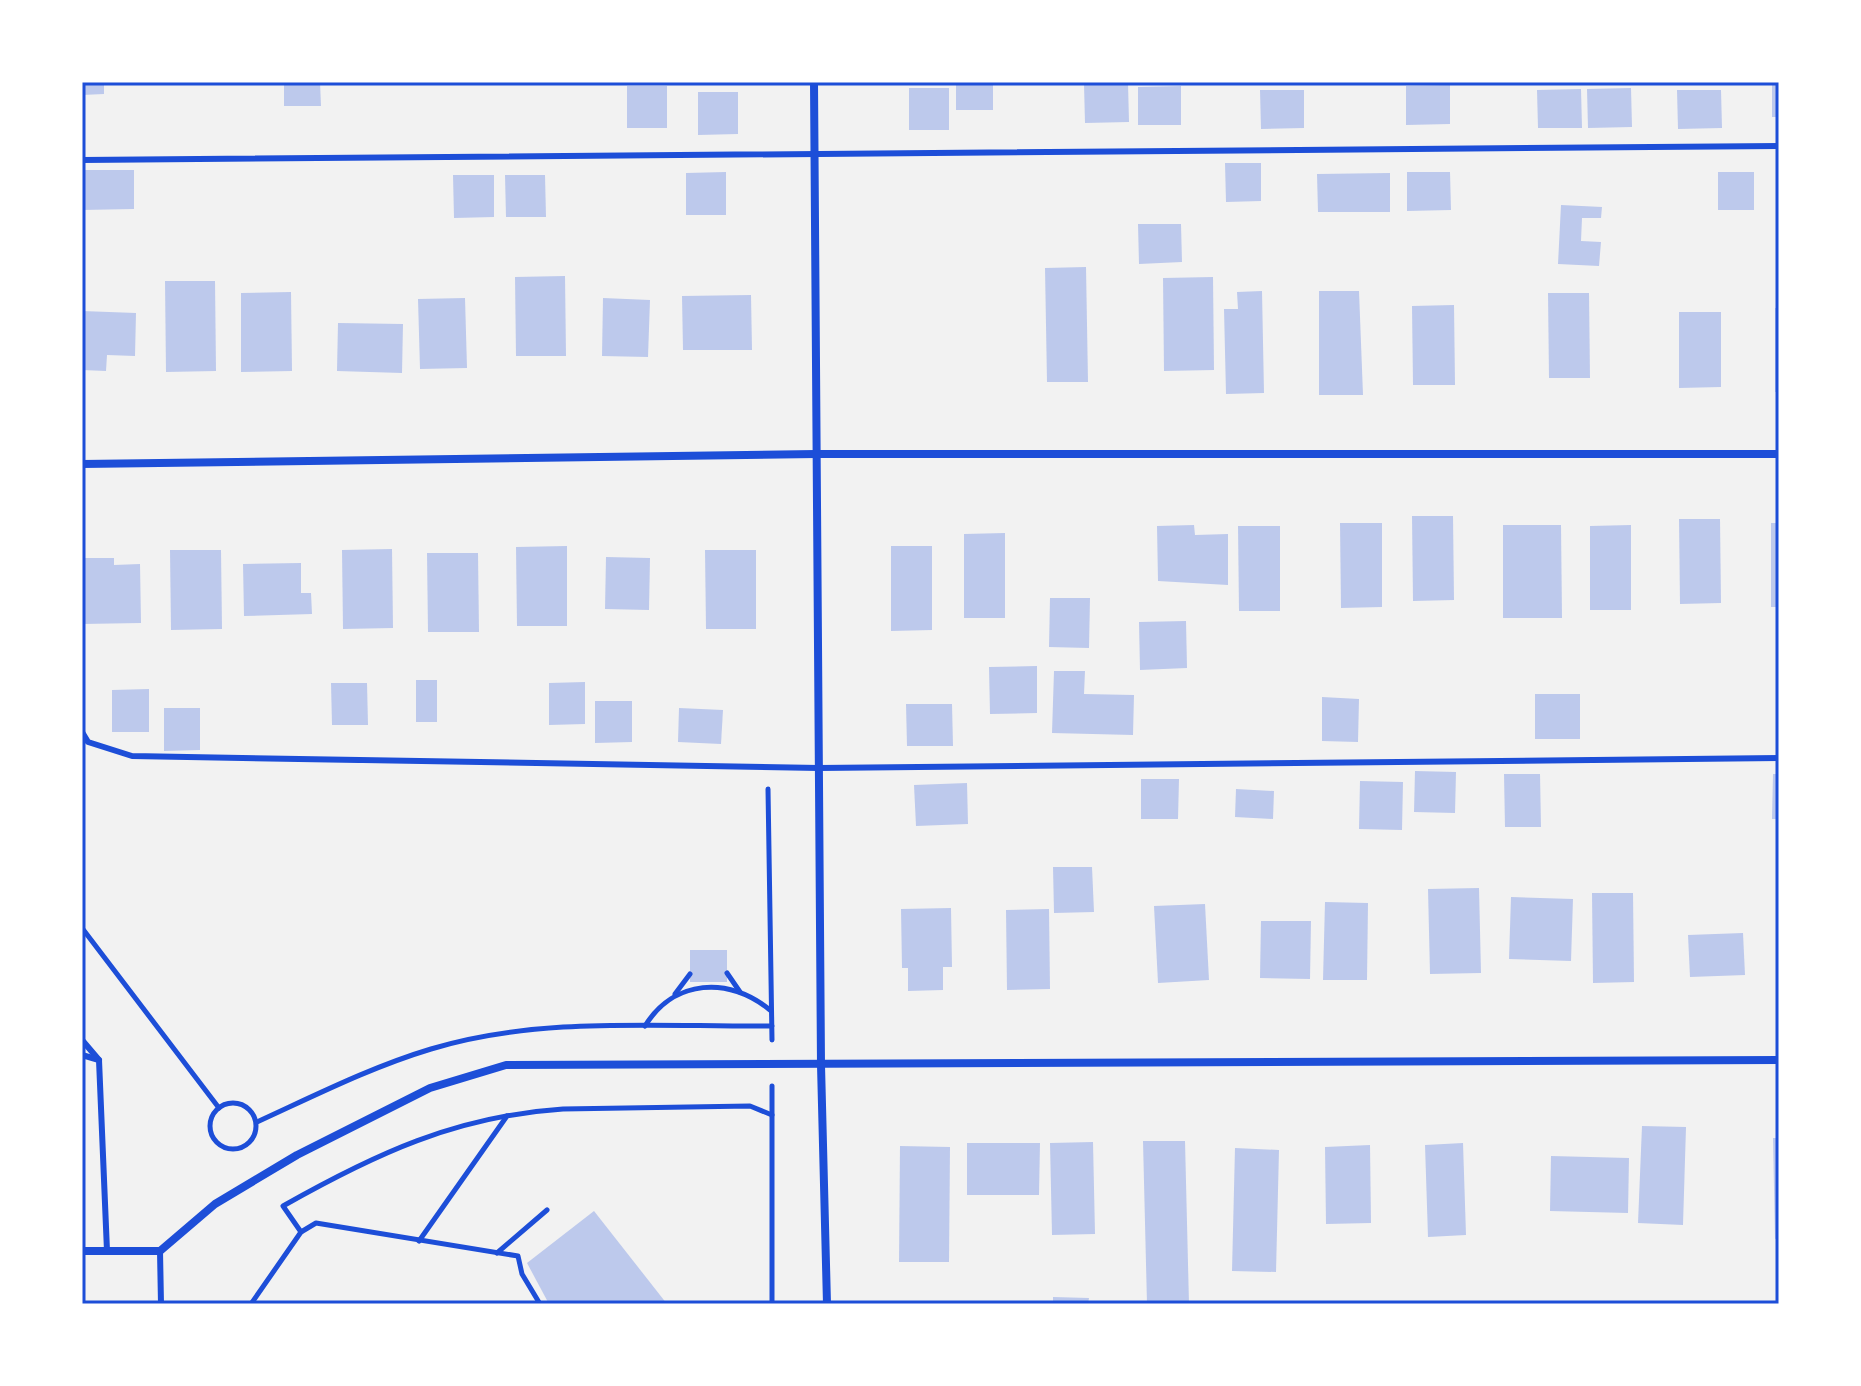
<svg xmlns="http://www.w3.org/2000/svg" width="1861" height="1386" font-family="'Asap Condensed',sans-serif">
<style>
.building{fill:#bdc9ec}
.lines{fill:none;stroke-linecap:round;stroke-linejoin:round}
.path{stroke:#1d4ed8;stroke-width:5}
.service{stroke:#1d4ed8;stroke-width:6}
.minor{stroke:#1d4ed8;stroke-width:8}
.neatline{fill:none;stroke:#1d4ed8;stroke-width:3}
</style>
<rect width="100%" height="100%" fill="#f2f2f2"/>
<g class="building">
<polygon points="82,82 104,82 104,94 82,95"/>
<polygon points="284,82 320,82 321,106 284,106"/>
<rect x="956" y="82" width="37" height="28"/>
<rect x="1772" y="82" width="7" height="35"/>
<polygon points="1128,83 1129,122 1085,123 1084,84"/>
<polygon points="1450,85 1450,124 1406,125 1406,86"/>
<rect x="627" y="86" width="40" height="42"/>
<polygon points="1181,86 1181,125 1138,125 1138,87"/>
<rect x="909" y="88" width="40" height="42"/>
<polygon points="1631,88 1632,127 1588,128 1587,89"/>
<polygon points="1581,89 1582,128 1538,128 1537,90"/>
<polygon points="1260,90 1304,90 1304,128 1261,129"/>
<polygon points="1677,90 1721,90 1722,128 1678,129"/>
<polygon points="698,92 738,92 738,134 698,135"/>
<polygon points="1225,163 1261,163 1261,201 1226,202"/>
<polygon points="82,170 134,170 134,209 82,210"/>
<polygon points="726,172 726,215 686,215 686,173"/>
<polygon points="1407,172 1450,172 1451,210 1407,211"/>
<rect x="1718" y="172" width="36" height="38"/>
<polygon points="1390,173 1390,212 1318,212 1317,174"/>
<polygon points="453,175 494,175 494,217 454,218"/>
<polygon points="505,175 545,175 546,217 506,217"/>
<polygon points="1561,205 1602,207 1601,218 1582,218 1581,241 1601,242 1599,266 1558,264"/>
<polygon points="1138,224 1181,224 1182,262 1139,264"/>
<polygon points="1086,267 1088,382 1047,382 1045,268"/>
<polygon points="565,276 566,356 516,356 515,277"/>
<polygon points="1213,277 1214,370 1164,371 1163,278"/>
<polygon points="165,281 215,281 216,371 166,372"/>
<polygon points="1262,291 1264,393 1226,394 1224,309 1238,309 1237,292"/>
<polygon points="1319,291 1359,291 1363,395 1319,395"/>
<polygon points="291,292 292,371 241,372 241,293"/>
<polygon points="1548,293 1589,293 1590,378 1549,378"/>
<polygon points="751,295 752,350 683,350 682,296"/>
<polygon points="465,298 467,368 420,369 418,299"/>
<polygon points="603,298 650,300 648,357 602,356"/>
<polygon points="1454,305 1455,385 1413,385 1412,306"/>
<rect x="1775" y="308" width="4" height="84"/>
<polygon points="82,311 136,313 135,356 107,355 106,371 82,370"/>
<polygon points="1679,312 1721,312 1721,387 1679,388"/>
<polygon points="338,323 403,324 402,373 337,371"/>
<polygon points="1412,516 1453,516 1454,600 1413,601"/>
<polygon points="1679,519 1720,519 1721,603 1680,604"/>
<polygon points="1340,523 1382,523 1382,607 1341,608"/>
<rect x="1771" y="523" width="8" height="84"/>
<polygon points="1194,525 1195,535 1228,534 1228,585 1158,581 1157,526"/>
<polygon points="1503,525 1561,525 1562,618 1503,618"/>
<polygon points="1631,525 1631,610 1590,610 1590,526"/>
<polygon points="1238,526 1280,526 1280,611 1239,611"/>
<polygon points="1005,533 1005,618 964,618 964,534"/>
<polygon points="567,546 567,626 517,626 516,547"/>
<polygon points="891,546 932,546 932,630 891,631"/>
<polygon points="392,549 393,628 343,629 342,550"/>
<polygon points="170,550 221,550 222,629 171,630"/>
<polygon points="705,550 756,550 756,629 706,629"/>
<polygon points="427,553 478,553 479,632 428,632"/>
<polygon points="606,557 650,558 649,610 605,609"/>
<polygon points="82,558 114,558 114,565 140,564 141,623 82,624"/>
<polygon points="301,563 301,593 311,593 312,614 244,616 243,564"/>
<polygon points="1050,598 1090,598 1089,648 1049,647"/>
<polygon points="1186,621 1187,668 1140,670 1139,622"/>
<polygon points="1037,666 1037,713 990,714 989,667"/>
<polygon points="1054,671 1085,671 1084,694 1134,695 1133,735 1052,733"/>
<rect x="416" y="680" width="21" height="42"/>
<polygon points="585,682 585,724 549,725 549,683"/>
<polygon points="331,683 367,683 368,725 332,725"/>
<polygon points="149,689 149,732 112,732 112,690"/>
<rect x="1535" y="694" width="45" height="45"/>
<polygon points="1322,697 1359,699 1358,742 1322,741"/>
<polygon points="595,701 632,701 632,742 595,743"/>
<polygon points="906,704 952,704 953,746 907,746"/>
<polygon points="164,708 200,708 200,750 164,751"/>
<polygon points="679,708 723,710 721,744 678,742"/>
<polygon points="1415,771 1456,772 1455,813 1414,812"/>
<polygon points="1504,774 1540,774 1541,827 1505,827"/>
<polygon points="1773,774 1779,774 1779,819 1772,819"/>
<polygon points="1141,779 1179,779 1178,819 1141,819"/>
<polygon points="1360,781 1403,782 1402,830 1359,829"/>
<polygon points="967,783 968,824 916,826 914,785"/>
<polygon points="1236,789 1274,791 1273,819 1235,817"/>
<polygon points="1053,867 1092,867 1094,912 1054,913"/>
<polygon points="1479,888 1481,973 1430,974 1428,889"/>
<polygon points="1592,893 1633,893 1634,982 1593,983"/>
<polygon points="1511,897 1573,899 1571,961 1509,959"/>
<polygon points="1325,902 1368,903 1367,980 1323,980"/>
<polygon points="1205,904 1209,980 1158,983 1154,906"/>
<polygon points="951,908 952,967 943,967 943,990 908,991 908,968 902,968 901,909"/>
<polygon points="1049,909 1050,989 1007,990 1006,910"/>
<polygon points="1261,921 1311,921 1310,979 1260,978"/>
<polygon points="1743,933 1745,975 1690,977 1688,935"/>
<rect x="690" y="950" width="37" height="32"/>
<polygon points="1642,1126 1686,1127 1683,1225 1638,1223"/>
<polygon points="1773,1138 1779,1138 1779,1238 1775,1239"/>
<polygon points="1143,1141 1185,1141 1189,1304 1147,1304"/>
<polygon points="1093,1142 1095,1234 1052,1235 1050,1143"/>
<polygon points="967,1143 1040,1143 1039,1195 967,1195"/>
<polygon points="1463,1143 1466,1235 1428,1237 1425,1145"/>
<polygon points="1370,1145 1371,1223 1326,1224 1325,1147"/>
<polygon points="900,1146 950,1147 949,1262 899,1262"/>
<polygon points="1235,1148 1279,1150 1276,1272 1232,1271"/>
<polygon points="1551,1156 1629,1158 1628,1213 1550,1211"/>
<polygon points="594,1211 667,1304 549,1304 527,1263"/>
<polygon points="1053,1297 1089,1298 1088,1304 1053,1304"/>
</g>
<g class="lines">
<g class="path">
<polyline points="768,789 772,1040"/>
<polyline points="82,928 219,1108"/>
<polyline points="727,973 740,992"/>
<polyline points="675,994 690,974"/>
<path d="M645,1026C674,979 729,976 770,1010"/>
<polyline points="772,1086 772,1304"/>
<circle cx="233" cy="1126" r="23"/>
<path d="M257,1122C314,1096 371,1067 431,1049C539,1016 660,1027 772,1026"/>
<path d="M301,1232L283,1206C375,1154 456,1116 563,1109L750,1106L772,1115"/>
<polyline points="419,1241 507,1116"/>
<polyline points="497,1253 547,1210"/>
<polyline points="251,1304 301,1232 316,1223 518,1256 522,1274 540,1304"/>
</g>
<g class="service">
<polyline points="82,160 1779,146"/>
<polyline points="82,732 88,742 132,756 819,768 1779,758"/>
<polyline points="82,1040 99,1060"/>
<polyline points="82,1055 99,1060 107,1251"/>
<polyline points="160,1251 161,1304"/>
</g>
<g class="minor">
<polyline points="814,82 821,1065 827,1304"/>
<polyline points="82,464 816,454 1779,454"/>
<polyline points="82,1251 160,1251 215,1204 297,1155 430,1088 506,1065 1779,1060"/>
</g>
</g>
<rect width="1861" height="1386" fill="none" stroke="#ffffff" stroke-width="168"/>
<rect x="84" y="84" width="1693" height="1218" class="neatline"/>
</svg>
